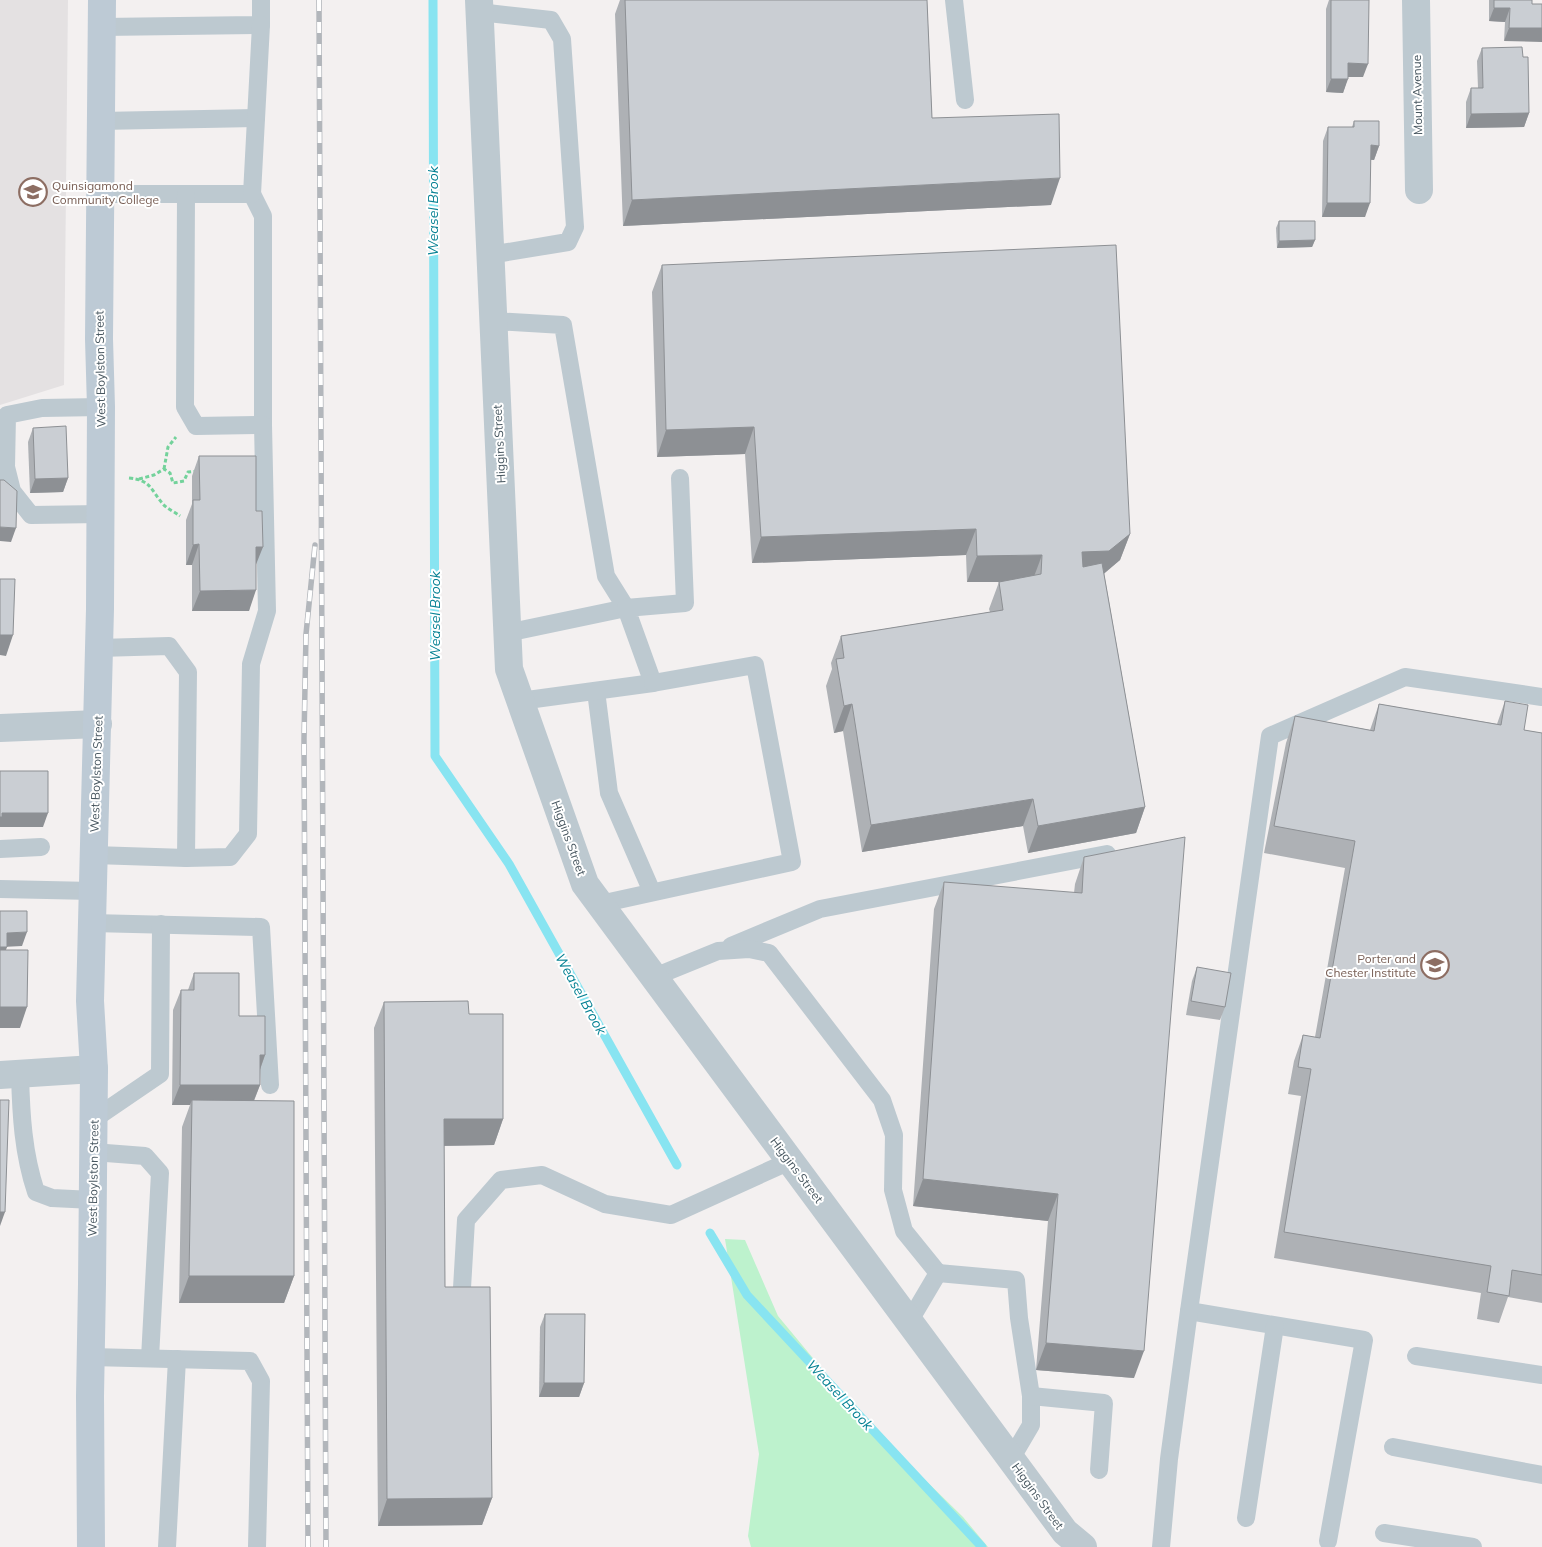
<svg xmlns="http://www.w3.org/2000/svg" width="1542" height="1547" font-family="Mulish,sans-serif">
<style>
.education{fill:#e4e1e2}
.green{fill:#bdf2cd}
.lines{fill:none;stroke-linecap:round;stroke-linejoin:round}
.stream{stroke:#88e4f1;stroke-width:9}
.path{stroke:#73d29b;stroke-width:3;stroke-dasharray:4 2.5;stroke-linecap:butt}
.service{stroke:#bdc9d0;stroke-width:18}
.minor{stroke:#bdc9d0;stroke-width:28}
.secondary{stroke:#bdcad5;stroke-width:28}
.rail-casing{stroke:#b2b6bb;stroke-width:5.5}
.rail{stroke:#fff;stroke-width:4;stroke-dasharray:11;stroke-linecap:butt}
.wall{fill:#aeb1b5}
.shaded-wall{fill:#8d9094}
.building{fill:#caced3;stroke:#8d9094}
.labels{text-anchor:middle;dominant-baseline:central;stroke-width:4;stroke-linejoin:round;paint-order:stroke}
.street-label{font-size:12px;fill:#47565f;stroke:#fff}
.education-label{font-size:12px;fill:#785e54;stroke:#fff;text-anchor:start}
.water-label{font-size:14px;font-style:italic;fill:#078294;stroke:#fff}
</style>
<rect width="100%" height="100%" fill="#f3f0f0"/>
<polygon class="education" points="0,0 68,0 64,385 0,405"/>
<polygon class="green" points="725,1239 745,1240 778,1316 866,1422 963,1517 988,1547 751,1547 748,1536 759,1454"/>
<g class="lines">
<g class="stream">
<polyline points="433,0 435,756 509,864 677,1165"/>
<polyline points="710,1233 747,1295 982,1547"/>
</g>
<g class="path">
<polyline points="164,469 168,447 176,437"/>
<path d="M129,478C151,480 150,489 163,504C167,509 175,512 180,516"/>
<polyline points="139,479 154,475 164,469 170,473 173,483 184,481 188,472 197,471"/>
</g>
<g class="service">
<polyline points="954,0 965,100"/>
<polyline points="479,12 551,20 562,39 575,227 568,242 490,255"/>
<polyline points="102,27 261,25 261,0"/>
<polyline points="100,121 256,118"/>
<polyline points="100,194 252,194 263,216 263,425 267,611 251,664 248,834 230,857 186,858"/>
<polyline points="252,194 261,25"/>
<polyline points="186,195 185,407 196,426 263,425"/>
<polyline points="493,321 563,325 606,576 626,608 507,633"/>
<polyline points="101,514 31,515 12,491 6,467 7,415 42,408 101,407"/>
<polyline points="596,691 609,793 652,892"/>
<polyline points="520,701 653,683 626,608 685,603 680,478"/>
<polyline points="0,849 41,847"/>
<polyline points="94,855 186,858 188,672 169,646 99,648"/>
<polyline points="0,889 93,891"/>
<polyline points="600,904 792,862 755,665 653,683"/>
<polyline points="92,923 261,927 270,1085"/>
<polyline points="731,946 820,909 1107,854"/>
<polyline points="654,977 718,951 749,949 769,953 882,1100 894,1135 893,1190 904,1231 938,1273 909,1322"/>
<path d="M20,1074C21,1114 23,1153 36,1192L52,1198L93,1200"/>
<polyline points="94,1119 160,1074 161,924"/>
<polyline points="93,1152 145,1156 160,1173 150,1358"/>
<polyline points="938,1273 1016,1280 1019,1318 1031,1396 1031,1425 1011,1459"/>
<polyline points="462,1288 466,1220 501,1180 542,1175 605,1204 671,1215 790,1161"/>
<polyline points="1189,1311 1364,1340 1328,1541"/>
<polyline points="1416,1356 1542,1375"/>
<polyline points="91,1357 250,1361 261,1381 257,1547"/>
<polyline points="1031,1396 1104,1403 1099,1470"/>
<polyline points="1393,1447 1542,1475"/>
<polyline points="1246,1518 1275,1326"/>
<polyline points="1384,1533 1473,1547"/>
<polyline points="167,1547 177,1359"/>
<polyline points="1161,1547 1169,1459 1189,1311 1270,736 1405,677 1542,697"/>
</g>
<g class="minor">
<polyline points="479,0 509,669 585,884 1065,1532 1083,1547"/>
<polyline points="1416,0 1419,190"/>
<polyline points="0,728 98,724"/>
<polyline points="0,1075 94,1069"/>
</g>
<polyline class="secondary" points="91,1547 90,1396 92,1284 94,1069 90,1001 100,609 101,407 99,339 102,0"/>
<defs>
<g id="rail">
<polyline points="319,0 326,1547"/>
<polyline points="308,1547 304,739 306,634 315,545"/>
</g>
</defs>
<use href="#rail" class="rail-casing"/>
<use href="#rail" class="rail"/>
</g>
<g class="wall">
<polygon points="620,0 927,0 932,118 1051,205 623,226 615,14"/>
<polygon points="1329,0 1369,0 1363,77 1348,77 1343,93 1326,92 1326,9"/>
<polygon points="1489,0 1532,0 1504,41 1505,22 1489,21"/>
<polygon points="1482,48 1523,57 1529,113 1524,127 1466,128 1466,102 1471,88 1478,88 1477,61"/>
<polygon points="1354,121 1379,146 1374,160 1371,160 1365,217 1322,217 1323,141 1328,127 1352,127"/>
<polygon points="1279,221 1315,240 1312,247 1277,248 1276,228"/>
<polygon points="662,265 1130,534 1120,560 1104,573 1145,807 1136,833 1028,853 1023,826 862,852 843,731 834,733 826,686 832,669 831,663 841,636 990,612 989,609 999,582 967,582 966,555 752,563 745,454 657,457 652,292"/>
<polygon points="33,428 68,478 63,492 30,493 28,442"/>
<polygon points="199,456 256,564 249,611 192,611 192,565 186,565 186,520 192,504 192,476"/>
<polygon points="1505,701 1524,730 1542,733 1542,1303 1508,1297 1499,1323 1477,1319 1481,1293 1274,1258 1301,1096 1288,1094 1294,1061 1303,1035 1315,1037 1345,868 1264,853 1286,743 1295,716 1370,730 1379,704 1497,724"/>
<polygon points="1084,857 1134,1378 1036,1370 1048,1221 913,1206 934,909 944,882 1074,893 1075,884"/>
<polygon points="1197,967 1225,1007 1220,1020 1186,1015 1192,981"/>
<polygon points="194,973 239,1016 265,1055 260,1070 260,1085 254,1101 294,1276 284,1303 179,1303 182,1127 190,1105 172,1105 173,1010 181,990 188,990"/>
<polygon points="384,1002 469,1014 503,1119 494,1145 444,1146 445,1287 492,1498 482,1525 378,1526 374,1028"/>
<polygon points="545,1314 584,1383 579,1397 539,1397 540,1327"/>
</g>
<g class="shaded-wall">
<polygon points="1494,8 1510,8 1505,22 1489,21"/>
<polygon points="1509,28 1542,28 1542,42 1504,41"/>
<polygon points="1348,63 1368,64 1363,77 1343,77"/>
<polygon points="1331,79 1348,79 1343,93 1326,92"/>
<polygon points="1529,113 1524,127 1466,128 1471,114"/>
<polygon points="1371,145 1379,146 1374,160 1366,159"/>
<polygon points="1060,178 1051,205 623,226 632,200"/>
<polygon points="1327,203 1370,203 1365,217 1322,217"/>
<polygon points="1315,240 1312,247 1277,248 1279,241"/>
<polygon points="754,427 745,454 657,457 666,430"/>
<polygon points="68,478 63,492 30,493 35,479"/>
<polygon points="0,527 16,528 11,542 0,541"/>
<polygon points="976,529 966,555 752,563 761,537"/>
<polygon points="1130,534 1120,560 1099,578 1072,578 1082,552"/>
<polygon points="199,544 192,565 186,565 193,545"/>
<polygon points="256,547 263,547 255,567"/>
<polygon points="1042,555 1032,582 967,582 977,556"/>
<polygon points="256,590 249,611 192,611 200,591"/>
<polygon points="0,635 13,635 6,656 0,655"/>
<polygon points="852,704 843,731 834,733 844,706"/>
<polygon points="1033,799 1023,826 862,852 871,825"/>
<polygon points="1145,807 1136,833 1028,853 1038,826"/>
<polygon points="2,813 48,813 43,827 0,827 0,817"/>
<polygon points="27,932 22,946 2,947 7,933"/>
<polygon points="0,947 7,947 2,961 0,961"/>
<polygon points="0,1007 27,1007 20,1028 0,1028"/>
<polygon points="260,1055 265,1055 258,1075"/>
<polygon points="180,1085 260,1085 252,1105 192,1100 190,1105 172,1105"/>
<polygon points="444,1119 503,1119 494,1145 434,1146"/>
<polygon points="923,1179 1058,1194 1048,1221 913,1206"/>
<polygon points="0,1212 5,1212 0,1226"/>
<polygon points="189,1276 294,1276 284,1303 179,1303"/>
<polygon points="1046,1343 1144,1351 1134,1378 1036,1370"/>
<polygon points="544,1383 584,1383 579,1397 539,1397"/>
<polygon points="492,1498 482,1525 378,1526 387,1499"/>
</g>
<g class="building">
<polygon points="625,0 927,0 932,118 1059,114 1060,178 632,200"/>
<polygon points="1331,0 1369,0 1368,64 1348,63 1348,79 1331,79"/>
<polygon points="1494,0 1532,0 1532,4 1542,4 1542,28 1509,28 1510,8 1494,8"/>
<polygon points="1522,47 1523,57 1528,57 1529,113 1471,114 1471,88 1483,88 1482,48"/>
<polygon points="1354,121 1379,121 1379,146 1371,145 1370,203 1327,203 1328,127 1354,127"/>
<polygon points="1279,221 1315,221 1315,240 1279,241"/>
<polygon points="1116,245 1130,534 1109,551 1082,552 1083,567 1102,563 1145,807 1038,826 1033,799 871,825 852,704 844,706 836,659 844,658 841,636 1003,610 999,582 1041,574 1042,555 977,556 976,529 761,537 754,427 666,430 662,265"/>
<polygon points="66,426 68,478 35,479 33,428"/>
<polygon points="199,456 256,456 256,511 262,511 263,547 256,547 256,590 200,591 199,544 193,545 193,500 200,500"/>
<polygon points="0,480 4,480 17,491 16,528 0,527"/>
<polygon points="0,579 15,579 13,635 0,635"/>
<polygon points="1505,701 1528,705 1524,730 1542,733 1542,1275 1512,1270 1509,1296 1487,1292 1491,1266 1284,1232 1311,1069 1298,1067 1303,1035 1320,1038 1355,841 1274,826 1295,716 1374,731 1379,704 1501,725"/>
<polygon points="0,771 48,771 48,813 2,813 2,817 0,817"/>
<polygon points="1185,837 1144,1351 1046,1343 1058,1194 923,1179 944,882 1082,893 1084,857"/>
<polygon points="0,911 27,911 27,932 7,933 7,947 0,947"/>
<polygon points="0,950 28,950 27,1007 0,1007"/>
<polygon points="1197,967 1231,973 1225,1007 1191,1001"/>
<polygon points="194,973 239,973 239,1016 265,1016 265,1055 260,1055 260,1085 180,1085 181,990 194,990"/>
<polygon points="468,1001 469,1014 503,1014 503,1119 444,1119 445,1287 490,1287 492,1498 387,1499 384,1002"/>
<polygon points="0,1100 9,1100 5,1212 0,1212"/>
<polygon points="192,1100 294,1101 294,1276 189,1276"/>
<polygon points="545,1314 585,1314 584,1383 544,1383"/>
</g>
<defs>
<symbol id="university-ring" viewBox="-11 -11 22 22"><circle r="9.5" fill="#fff" stroke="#8d6e63" stroke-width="1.5"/><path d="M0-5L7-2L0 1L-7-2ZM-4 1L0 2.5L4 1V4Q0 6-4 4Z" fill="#8d6e63"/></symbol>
</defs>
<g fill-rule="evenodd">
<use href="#university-ring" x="17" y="176" width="32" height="32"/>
<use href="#university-ring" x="1419" y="949" width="32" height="32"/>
</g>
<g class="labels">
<g class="street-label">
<text transform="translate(1417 95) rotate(-91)">Mount Avenue</text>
<text transform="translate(100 369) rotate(-91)">West Boylston Street</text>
<text transform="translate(499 444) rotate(-93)">Higgins Street</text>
<text transform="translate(96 774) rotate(-88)">West Boylston Street</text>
<text transform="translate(569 838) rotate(70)">Higgins Street</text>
<text transform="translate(797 1170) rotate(53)">Higgins Street</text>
<text transform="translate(93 1178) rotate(-89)">West Boylston Street</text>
<text transform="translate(1038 1496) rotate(54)">Higgins Street</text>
</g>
<g class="education-label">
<text x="52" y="185">Quinsigamond<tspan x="52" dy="14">Community College</tspan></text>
<text x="1416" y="958" text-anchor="end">Porter and<tspan x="1416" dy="14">Chester Institute</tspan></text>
</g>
<g class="water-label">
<text transform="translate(433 211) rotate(-90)">Weasel Brook</text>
<text transform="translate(435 616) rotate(-90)">Weasel Brook</text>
<text transform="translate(581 994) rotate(61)">Weasel Brook</text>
<text transform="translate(840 1395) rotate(47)">Weasel Brook</text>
</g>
</g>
</svg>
